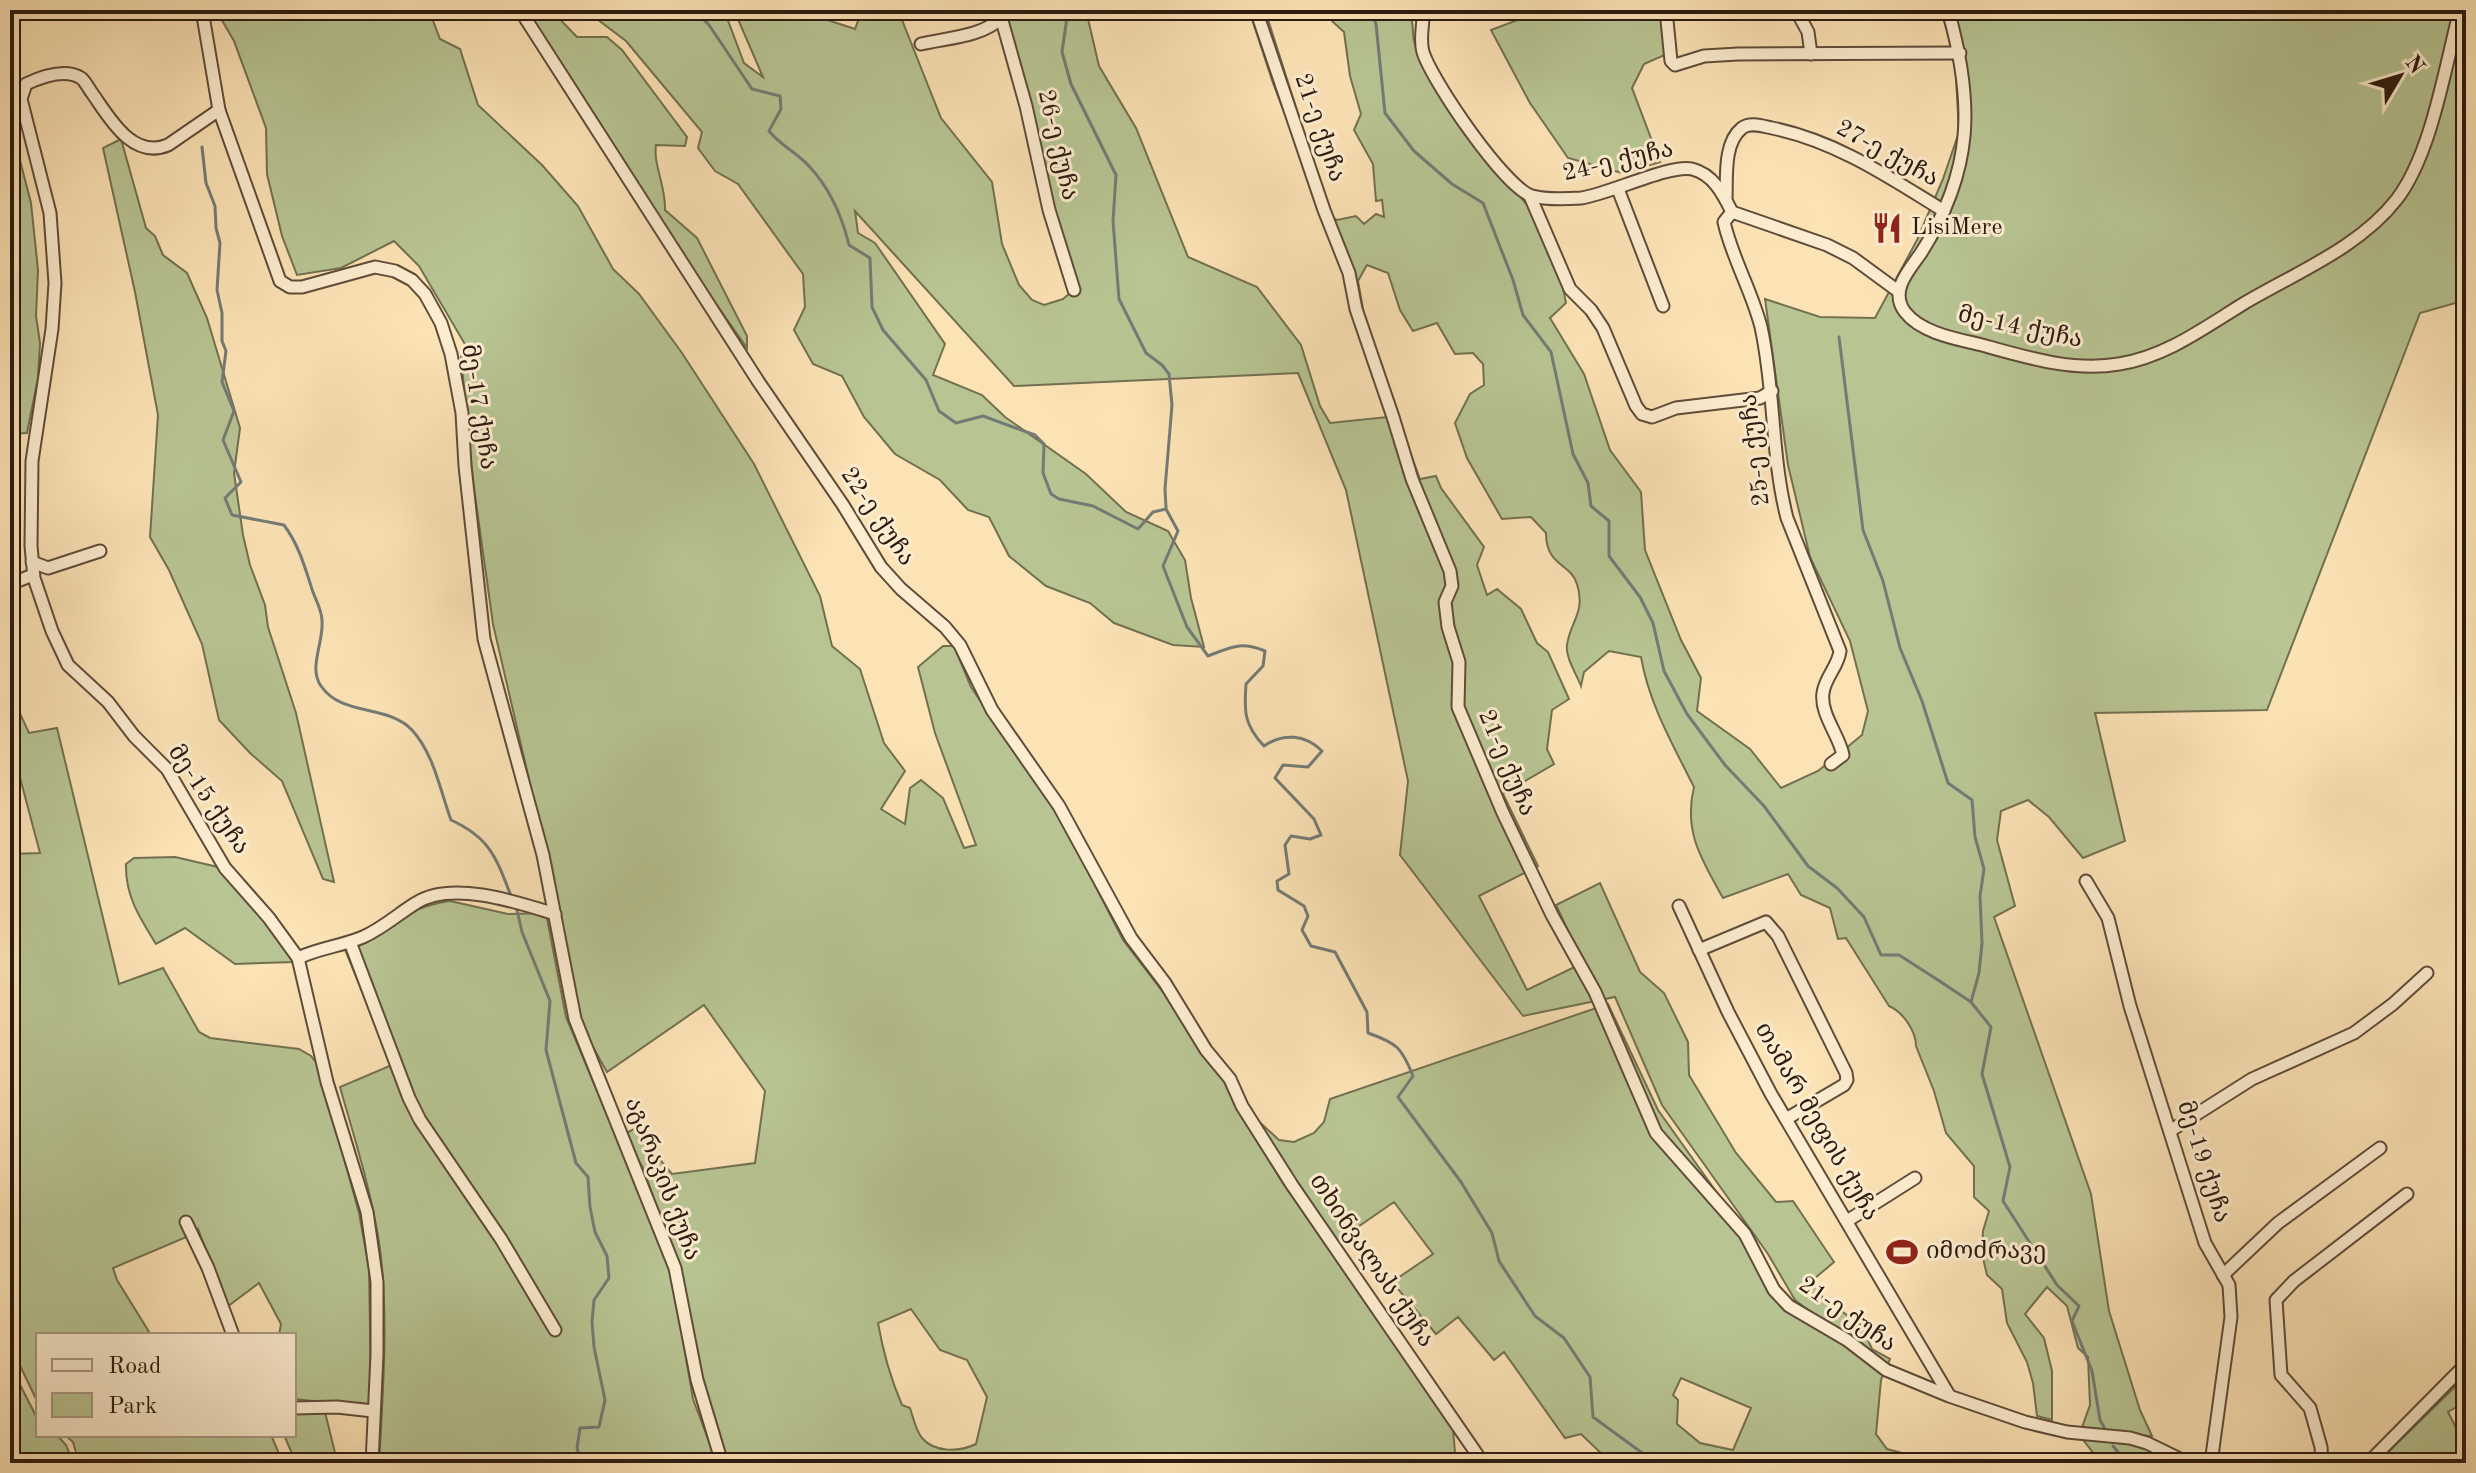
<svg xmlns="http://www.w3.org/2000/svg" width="2476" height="1473" font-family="'Old Standard TT','Noto Serif Georgian',serif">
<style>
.green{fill:#b8c593;stroke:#727051;stroke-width:2;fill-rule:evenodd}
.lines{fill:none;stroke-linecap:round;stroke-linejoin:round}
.stream{stroke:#747b75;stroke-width:3}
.minor-casing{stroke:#5f4c39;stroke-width:15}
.minor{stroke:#fdedd0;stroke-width:11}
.labels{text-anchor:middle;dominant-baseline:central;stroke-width:6;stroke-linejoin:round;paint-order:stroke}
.street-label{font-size:24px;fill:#2b1a0f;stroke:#fdedd0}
.poi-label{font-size:24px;fill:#2b1a0f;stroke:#fdedd0;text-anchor:start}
</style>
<rect width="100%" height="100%" fill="#fce3b6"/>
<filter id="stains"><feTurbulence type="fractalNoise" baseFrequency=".0025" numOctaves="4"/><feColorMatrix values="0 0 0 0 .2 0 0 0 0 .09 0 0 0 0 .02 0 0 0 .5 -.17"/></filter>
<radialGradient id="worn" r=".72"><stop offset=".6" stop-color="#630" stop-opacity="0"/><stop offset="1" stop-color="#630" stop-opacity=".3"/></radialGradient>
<g class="green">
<path d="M216,10H429L440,39L460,49L478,105L542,165L578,206L613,269L639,294L682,353L754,464L820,596L832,646L860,669L884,743L905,771L881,809L905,824L910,788L921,780L943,798L964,848L976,845L935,733L918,667L943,646H954L971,687L1063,823L1123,940L1179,1013L1222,1077L1235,1105L1284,1185L1344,1267L1453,1430L1456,1463H728L695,1356L679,1269L643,1168L624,1134L634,1129L672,1174L755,1163L765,1091L704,1005L607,1072L580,1024L553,883L493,624L473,481L461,357L466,346L419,266L394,241L341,268L297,275L282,236L267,174L266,128L234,41ZM911,1309L940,1350L967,1360L987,1397L976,1444C959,1452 935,1453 922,1438C916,1431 913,1417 910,1408L902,1405C890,1377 883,1352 878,1323Z"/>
<path d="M525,10H551L577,37H607L622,50L687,137L685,146L656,145C653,165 666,186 665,210L697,238L747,336V348L683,257Z"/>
<path d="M585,10H724L744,63L763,77L734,10H797L855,29L862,10H898L941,118L992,182L1002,244L1019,285L1032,300L1044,305L1063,299L1077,287L1031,133L1006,10H1100V13L1088,19L1099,66L1136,128L1188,257L1257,287L1301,345L1320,406L1330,423L1388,417L1345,272L1273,83L1249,10H1265L1331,217L1337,220L1356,216L1364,224L1376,214L1384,217L1382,200L1376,201L1373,164L1354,130L1361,114L1350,76L1344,32L1320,10H1406C1417,24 1410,30 1415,45C1422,65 1435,87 1446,106C1476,159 1528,191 1554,248C1561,264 1562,286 1566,303L1550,318L1584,374L1610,450L1641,492L1645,550L1681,640L1701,678L1697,711L1750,749L1781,788L1818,771L1862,735L1868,711L1850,641L1810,557L1788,465L1765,299L1820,317L1875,318L1917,240L1943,179L1959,132L1955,60L1941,10H2466V300L2420,313L2267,710L2095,713L2125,841L2083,858L2049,817L2028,800L2001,811L1997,840L2015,906L1994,917L2091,1194L2109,1311L2140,1410L2152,1436L2079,1431L2039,1424L1940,1389L1887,1365L1881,1380L1876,1434L1887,1449L1917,1457L1915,1463H1604L1606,1458L1581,1434L1565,1438L1504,1352L1494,1360L1458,1317L1436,1334L1392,1282L1433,1254L1394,1202L1336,1242L1254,1117L1279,1140L1294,1142L1314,1133L1324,1122L1330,1099L1608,1004L1658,1110L1762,1256L1789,1304L1827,1324L1795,1300L1768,1254L1662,1105L1615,997L1523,1016L1400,855L1408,781L1346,490L1298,373L1014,386L855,211L858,233L875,243L945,344L933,375L982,395L1005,417L1086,474L1126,512L1168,531L1185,560L1191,598L1204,647L1173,645L1114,623L1090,603L1046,586L1009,556L989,517L968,510L940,480L895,454L864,417L842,376L813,364L794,330L805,307L803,274L738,184L715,171L698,148L702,132L626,41ZM1367,265L1388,273L1400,310L1413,331L1437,323L1455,354L1473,353L1483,364L1484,385L1470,394L1455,423L1467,458L1502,519L1531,517L1546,533C1546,567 1571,563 1577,584C1586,612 1570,622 1567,645C1565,657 1577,675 1581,686L1584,672L1609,651L1641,657C1649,704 1673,745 1694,787C1683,832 1702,860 1723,898L1788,874L1801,895L1830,908L1838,939L1846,938L1889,1006C1903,1012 1916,1031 1916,1046L1934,1091L1946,1133L1974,1166V1197L1989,1211L1983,1231L1982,1254L1987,1275L2002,1289L2007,1323L2027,1362L2033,1383L2037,1416L2052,1420V1371L2044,1338L2025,1314L2047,1287L2067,1306L2078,1348L2088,1357L2090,1405L2081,1430L2024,1418L1936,1386L1888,1364L1890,1359L1872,1349L1861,1325L1823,1298L1814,1279L1834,1262L1793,1201L1776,1202L1736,1153L1689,1075L1688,1042L1664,993L1640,972L1600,883L1556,905L1583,963L1527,990L1479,896L1538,866L1503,794L1554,764L1547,749L1552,710L1569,699L1548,652L1537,643L1521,609L1497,589L1487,595L1477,565L1484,547L1441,488L1436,476L1420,479L1369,343L1358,281ZM1681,1378L1751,1408L1733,1450L1700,1443L1677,1424L1678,1400L1673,1395Z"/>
<polygon points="1544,10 1661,10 1667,54 1644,64 1632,88 1660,162 1622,173 1568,158 1530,103 1491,30"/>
<polygon points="10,122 31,203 38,270 36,316 40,343 38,378 27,433 10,434"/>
<polygon points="121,139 146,228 155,236 163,255 187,273 207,318 240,428 234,473 243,535 250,565 265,605 268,627 296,713 334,882 323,879 282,781 250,753 219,720 202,644 169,570 150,537 158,415 135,292 103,148"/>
<polygon points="10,692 29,733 57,728 119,984 163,968 199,1032 210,1038 299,1049 311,1056 319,1066 359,1213 369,1268 371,1393 370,1403 363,1406 294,1399 294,1335 279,1335 281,1324 259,1283 227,1307 198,1229 189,1236 113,1268 117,1280 151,1335 38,1335 38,1403 10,1345 10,854 40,853 10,740"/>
<path d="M175,857L222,868L273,930L294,962L235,964L185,928L156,944C140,918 125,896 126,864L134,858Z"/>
<path d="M450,901L508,914L546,913L566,1017L628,1165L634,1173L671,1270L693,1399L717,1463H465L463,1455L413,1463H379C383,1395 389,1309 379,1242C371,1190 354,1137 340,1087L392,1065L344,947C378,929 412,906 450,901Z"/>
<polygon points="10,1365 38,1420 38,1435 57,1435 66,1445 73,1463 10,1463"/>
<polygon points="2466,1376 2466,1401 2448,1412 2466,1447 2466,1463 2377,1463"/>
<polygon points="294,1411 325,1412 337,1461 296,1463 284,1435 294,1435"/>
<polygon points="65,1435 271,1435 283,1463 79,1463 73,1442"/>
<polygon points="2081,1437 2134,1442 2174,1463 2101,1463"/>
</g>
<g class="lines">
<g class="stream">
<path d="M694,10L709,25L752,89L780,96L781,109L769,131C780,145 796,152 808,165C829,187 842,216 849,245L870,258L872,307L883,330L926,380L939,411L956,423L983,416L1035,435L1044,444L1043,473L1051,494L1059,499L1093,506L1138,529L1153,512L1166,509L1178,531L1163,566L1187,627L1208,656C1232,647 1240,641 1265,651L1263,666L1246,684C1244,711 1244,725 1264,746C1283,733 1305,734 1322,751L1308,767L1283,765L1275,778L1314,819L1321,835L1310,839L1291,836L1285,845L1289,874L1277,881L1278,890L1304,906L1308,916L1302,930L1311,946L1335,952L1367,1012L1368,1033C1397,1043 1402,1048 1413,1076L1398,1097L1461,1182L1492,1233L1499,1261L1535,1316L1564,1338L1590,1377L1593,1417L1656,1463"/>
<polyline points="1068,10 1062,52 1071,84 1116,175 1113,221 1119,299 1146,353 1162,365 1169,374 1172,405 1165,489 1166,508"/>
<polyline points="1371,10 1376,24 1385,113 1414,151 1452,184 1483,203 1513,280 1523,315 1551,352 1573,454 1588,483 1591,506 1609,521 1609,556 1640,597 1653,623 1664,671 1687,714 1725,765 1764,806 1808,866 1837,888 1864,917 1881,955 1899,955 1938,980 1971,1002 1991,1027 1982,1074 2010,1167 2003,1201 2057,1285 2079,1306 2072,1321 2092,1371 2100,1420 2104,1427"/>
<path d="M202,147L206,183L215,206L216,228L220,243L217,290L222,313V341L226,351L222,382L234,411L223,440L241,482L225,498L232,515L284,525C298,544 304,564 311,586C314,598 322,608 322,621C324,642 308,668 321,686C342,717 388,704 412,730C434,754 440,790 451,820C490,838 496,857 511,896"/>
<polyline points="1839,337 1863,530 1883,581 1900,648 1922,701 1948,783 1972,800 1975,837 1984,869 1980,896 1982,943 1979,973 1971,1002"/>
<polyline points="517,910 522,932 550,1001 546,1050 576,1163 588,1177 590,1207 595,1232 607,1256 609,1278 594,1300 592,1322 594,1347 605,1400 599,1427 580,1428 577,1448 581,1463"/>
<polyline points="2113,1446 2127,1463"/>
</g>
<defs>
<g id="minor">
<polyline points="202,10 219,110 280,281 290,287 302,287 375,267 395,271 412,280 425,294 441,323 451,354 462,413 465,466 484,639 543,855 575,1019 675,1268 697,1380 722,1463"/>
<polyline points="520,10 758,381 843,505 881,567 901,589 945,627 960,645 992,710 1059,806 1131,938 1165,983 1206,1050 1230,1079 1242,1106 1292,1185 1483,1463"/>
<polyline points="999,10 1026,106 1049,210 1074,290"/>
<polyline points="1256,10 1324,210 1349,273 1356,309 1393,417 1412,479 1450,571 1452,586 1445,602 1448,627 1459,662 1458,707 1503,813 1552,915 1595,992 1656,1133 1745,1234 1774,1290 1789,1306 1847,1340 1886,1370 1949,1396 2025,1422 2067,1432 2130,1438 2147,1443 2188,1463"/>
<path d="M1423,10C1424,24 1419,38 1423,52C1432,81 1505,188 1532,196C1546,200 1566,199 1581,198C1609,194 1670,164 1692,169C1713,174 1723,194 1732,212L1827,245L1853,258L1898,291"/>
<polyline points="1666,10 1671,61 1675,65 1704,56 1738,54 1960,53"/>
<polyline points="1796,10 1808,32 1811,54"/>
<path d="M1948,10C1974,102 1974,170 1921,253C1909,270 1889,291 1905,312C1921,333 1957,339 1982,345C2025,357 2073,372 2119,364C2165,357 2204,328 2243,304C2295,273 2359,248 2397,199C2432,153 2445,66 2460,10"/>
<path d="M921,44C946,38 982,37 1001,18"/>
<path d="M219,110L168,145C132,160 109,117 92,93C89,89 85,81 81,78C65,68 41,77 26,84L21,99L50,213L55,283L52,329L32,461L31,546L34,578L52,631L68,665L108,702L134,736L167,769L225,868L269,918L298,958L327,1082L367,1212L377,1282V1355L372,1463"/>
<polyline points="1618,189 1663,306"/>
<polyline points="1530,196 1570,289 1591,310 1603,328 1636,406 1642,414 1652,417 1676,408 1760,398 1772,391"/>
<path d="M1726,199C1727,178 1723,143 1742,128C1750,122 1762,126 1772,128C1836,141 1889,177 1944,211"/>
<path d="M1732,212L1724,222C1732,258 1752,291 1761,327C1775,390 1771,456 1787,518L1840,651C1838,667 1825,677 1823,693C1820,714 1839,735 1843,755L1831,764"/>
<polyline points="32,562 48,568 100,551"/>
<polyline points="10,584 33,575"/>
<polyline points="2086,881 2108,918 2130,1006 2205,1243 2229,1285 2231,1317 2211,1463"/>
<polyline points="1679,906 1728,1012 1771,1094 1949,1395"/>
<polyline points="350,942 409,1098 420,1120 501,1239 555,1330"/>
<polyline points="1699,950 1766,922 1778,936 1846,1073 1847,1080 1844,1085 1786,1119"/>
<path d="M298,958C319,948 342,946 363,937C383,928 398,914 416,903C451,880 517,902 555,914"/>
<polyline points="2170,1131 2252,1079 2354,1033 2393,1004 2427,973"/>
<polyline points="1847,1221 1915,1178"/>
<polyline points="186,1222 208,1268 233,1335"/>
<polyline points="2223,1275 2278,1223 2380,1148"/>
<polyline points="294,1408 337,1407 373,1411"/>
<polyline points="2322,1463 2321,1447 2310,1408 2281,1375 2276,1300 2294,1281 2407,1194"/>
<polyline points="2368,1463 2466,1364"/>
</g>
</defs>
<use href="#minor" class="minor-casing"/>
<use href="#minor" class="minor"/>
</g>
<defs>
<symbol id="restaurant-bare" viewBox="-9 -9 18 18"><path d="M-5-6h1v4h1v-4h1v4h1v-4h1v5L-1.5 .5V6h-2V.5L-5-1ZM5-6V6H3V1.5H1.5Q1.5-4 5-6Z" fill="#8f2418" stroke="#fdedd0" stroke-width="2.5" paint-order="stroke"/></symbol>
<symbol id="stadium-bare" viewBox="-9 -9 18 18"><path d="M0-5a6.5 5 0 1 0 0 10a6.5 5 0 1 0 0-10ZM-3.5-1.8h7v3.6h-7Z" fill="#8f2418" stroke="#fdedd0" stroke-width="2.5" paint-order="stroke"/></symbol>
</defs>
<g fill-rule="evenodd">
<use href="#restaurant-bare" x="1865" y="206" width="44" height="44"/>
<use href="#stadium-bare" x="1880" y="1230" width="44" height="44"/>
</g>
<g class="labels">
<g class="street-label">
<text transform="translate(1319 128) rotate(71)">21-ე ქუჩა</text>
<text transform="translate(1057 145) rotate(77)">26-ე ქუჩა</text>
<text transform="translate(1887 154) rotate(29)">27-ე ქუჩა</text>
<text transform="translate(1618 162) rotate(-13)">24-ე ქუჩა</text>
<text transform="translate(2020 328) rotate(12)">მე-14 ქუჩა</text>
<text transform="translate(478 407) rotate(81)">მე-17 ქუჩა</text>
<text transform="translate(1756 450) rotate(-97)">25-ე ქუჩა</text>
<text transform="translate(877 517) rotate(56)">22-ე ქუჩა</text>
<text transform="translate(1506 763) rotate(67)">21-ე ქუჩა</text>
<text transform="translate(208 800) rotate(56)">მე-15 ქუჩა</text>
<text transform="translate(1816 1122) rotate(60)">თამარ მეფის ქუჩა</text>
<text transform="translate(2203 1162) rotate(72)">მე-19 ქუჩა</text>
<text transform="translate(662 1179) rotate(69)">აგარაკის ქუჩა</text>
<text transform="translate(1371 1261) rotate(56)">თხინვალას ქუჩა</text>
<text transform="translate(1847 1315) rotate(35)">21-ე ქუჩა</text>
</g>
<g class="poi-label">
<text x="1911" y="228">LisiMere</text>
<text x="1926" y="1252">იმოძრავე</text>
</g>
</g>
<rect width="2476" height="1473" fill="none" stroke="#fce3b6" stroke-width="40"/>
<rect x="12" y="12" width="2452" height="1449" fill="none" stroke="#2b1a0f" stroke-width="4"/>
<rect x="20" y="20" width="2436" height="1433" fill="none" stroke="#2b1a0f" stroke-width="2"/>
<rect x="36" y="1333" width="260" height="104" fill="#fdedd0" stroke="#a99983" stroke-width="2"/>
<rect x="52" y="1359" width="40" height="12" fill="#fdedd0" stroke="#a99983" stroke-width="2"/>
<text x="108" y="1373" font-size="24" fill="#2b1a0f">Road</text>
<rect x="52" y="1393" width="40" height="24" fill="#b8c593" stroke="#a99983" stroke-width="2"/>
<text x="108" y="1413" font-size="24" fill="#2b1a0f">Park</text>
<g transform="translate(2400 76) rotate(52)" stroke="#fdedd0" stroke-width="6" paint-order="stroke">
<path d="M0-6L14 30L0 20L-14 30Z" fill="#2b1a0f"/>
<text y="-12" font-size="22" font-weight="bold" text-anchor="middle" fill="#2b1a0f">N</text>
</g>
<rect width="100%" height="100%" filter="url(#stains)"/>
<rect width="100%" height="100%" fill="url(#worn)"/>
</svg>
